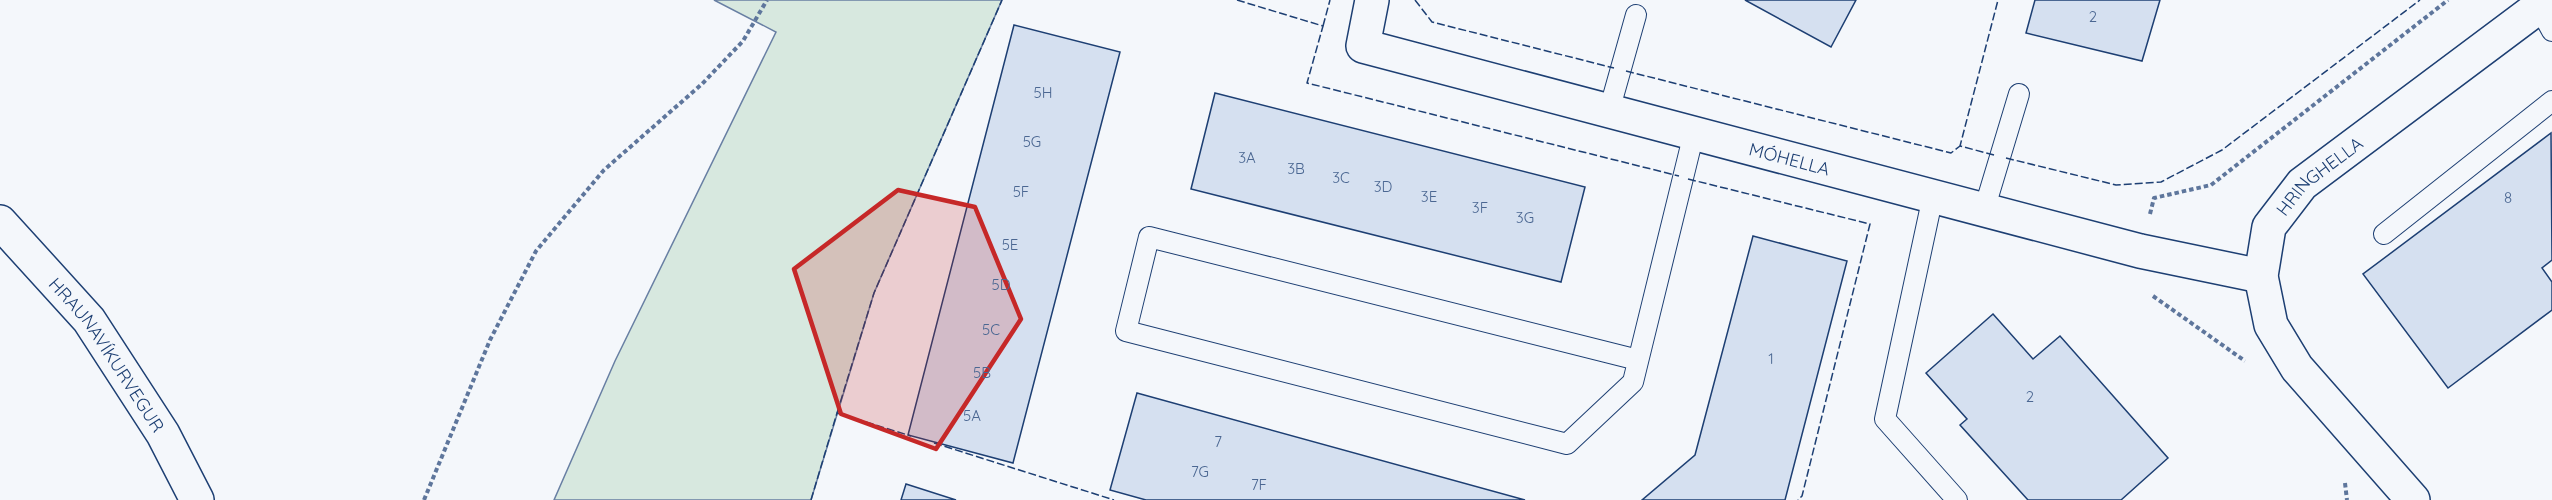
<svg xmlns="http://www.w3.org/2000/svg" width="2552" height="500" font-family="Quicksand,sans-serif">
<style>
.green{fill:#d7e8df;stroke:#687fa3;stroke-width:1.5}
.building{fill:#d5e0f0;stroke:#1d3f73;stroke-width:1.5}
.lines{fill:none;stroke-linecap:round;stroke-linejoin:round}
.lane-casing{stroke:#1d3f73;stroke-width:22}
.street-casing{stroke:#1d3f73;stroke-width:36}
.secondary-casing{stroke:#1d3f73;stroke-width:36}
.path{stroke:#5e769c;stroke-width:4;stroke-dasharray:4.5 3;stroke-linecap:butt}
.lane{stroke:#f4f7fb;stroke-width:20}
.street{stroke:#f4f7fb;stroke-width:33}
.secondary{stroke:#f4f7fb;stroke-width:33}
.fence{stroke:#1d3f73;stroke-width:1.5;stroke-dasharray:8 3;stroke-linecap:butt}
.marked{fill:#c62828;fill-opacity:0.2;stroke:#c62828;stroke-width:4.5;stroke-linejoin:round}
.labels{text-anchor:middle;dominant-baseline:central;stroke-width:4.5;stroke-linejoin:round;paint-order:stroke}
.number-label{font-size:15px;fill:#4b6792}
.street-label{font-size:18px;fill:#1d3f73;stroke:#f4f7fb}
</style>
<rect width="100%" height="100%" fill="#f4f7fb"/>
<polygon class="green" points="714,0 1002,0 874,293 811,500 554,500 615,361 776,32"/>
<g class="building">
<polygon points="1745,0 1856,0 1831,47"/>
<polygon points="2035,0 2160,0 2142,61 2026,33"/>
<polygon points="1014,25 1120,52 1013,463 908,435"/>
<polygon points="1215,93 1585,187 1561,282 1191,189"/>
<polygon points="2551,133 2552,260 2542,268 2552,282 2552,310 2448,388 2363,274"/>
<polygon points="1753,236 1847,261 1785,500 1642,500 1695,455"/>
<polygon points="1993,314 2033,359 2060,336 2168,458 2121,500 2028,500 1960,425 1967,419 1926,373"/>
<polygon points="1137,393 1525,500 1146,500 1110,490"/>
<polygon points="906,484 956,500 901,500"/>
</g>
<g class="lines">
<defs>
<g id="lane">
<polyline points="2539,7 2552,31"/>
<polyline points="1609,111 1636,15"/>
<polyline points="1933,196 1885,419 1957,500"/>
<polyline points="1984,210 2019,94"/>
<polyline points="2384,234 2552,101"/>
<polyline points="1638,360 1149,237 1126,331 1567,444 1633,382 1694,133"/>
</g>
<g id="street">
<path id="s1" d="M1372,0L1363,46L2140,251L2261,276"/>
<path id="s2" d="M0,222L89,320L163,434L197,500"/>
</g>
<g id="secondary">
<path id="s3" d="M2413,500L2297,368L2271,325L2261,276L2269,227L2302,184L2548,0"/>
</g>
</defs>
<use href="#lane" class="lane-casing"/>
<use href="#street" class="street-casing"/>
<use href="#secondary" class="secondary-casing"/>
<g class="path">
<polyline points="2150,214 2154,198 2211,185 2448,0"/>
<polyline points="2153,296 2245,361"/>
<polyline points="2345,483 2347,500"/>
<polyline points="424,500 490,340 536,251 604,170 702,84 743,41 767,0"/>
</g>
<use href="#lane" class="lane"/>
<use href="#street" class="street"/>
<use href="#secondary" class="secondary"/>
<g class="fence">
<polyline points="1237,0 1323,26 1307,83 1679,176"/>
<polyline points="1415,0 1432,22 1614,68"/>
<polyline points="1323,26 1330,0"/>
<polyline points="1626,71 1951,153 1960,146"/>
<polyline points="1994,155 1960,146 1998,0"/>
<polyline points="2006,158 2116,185 2161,182 2222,150 2420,0"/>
<polyline points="1688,179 1870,224 1802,496 1798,500"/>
<polyline points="837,413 874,293 1002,0"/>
<polyline points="934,443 1114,500"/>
<polyline points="811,500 837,413 911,436"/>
</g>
</g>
<path class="marked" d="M898,190L975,207L1021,319L936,449L841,414L794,269Z"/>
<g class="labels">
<g class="number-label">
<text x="2093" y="16">2</text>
<text x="1043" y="92">5H</text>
<text x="1032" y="141">5G</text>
<text x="1247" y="157">3A</text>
<text x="1296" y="168">3B</text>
<text x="1341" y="177">3C</text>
<text x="1383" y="186">3D</text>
<text x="1021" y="191">5F</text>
<text x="1429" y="196">3E</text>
<text x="2508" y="197">8</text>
<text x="1480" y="207">3F</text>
<text x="1525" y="217">3G</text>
<text x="1010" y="244">5E</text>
<text x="1001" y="284">5D</text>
<text x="991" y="329">5C</text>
<text x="1771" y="358">1</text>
<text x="982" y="372">5B</text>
<text x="2030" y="396">2</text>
<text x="972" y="415">5A</text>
<text x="1218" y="441">7</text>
<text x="1200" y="471">7G</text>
<text x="1259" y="484">7F</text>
</g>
<g class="street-label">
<text stroke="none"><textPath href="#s1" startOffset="488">MÓHELLA</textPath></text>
<text stroke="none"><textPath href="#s3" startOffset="398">HRINGHELLA</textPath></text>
<text stroke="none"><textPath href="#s2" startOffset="171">HRAUNAVÍKURVEGUR</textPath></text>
</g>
</g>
</svg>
